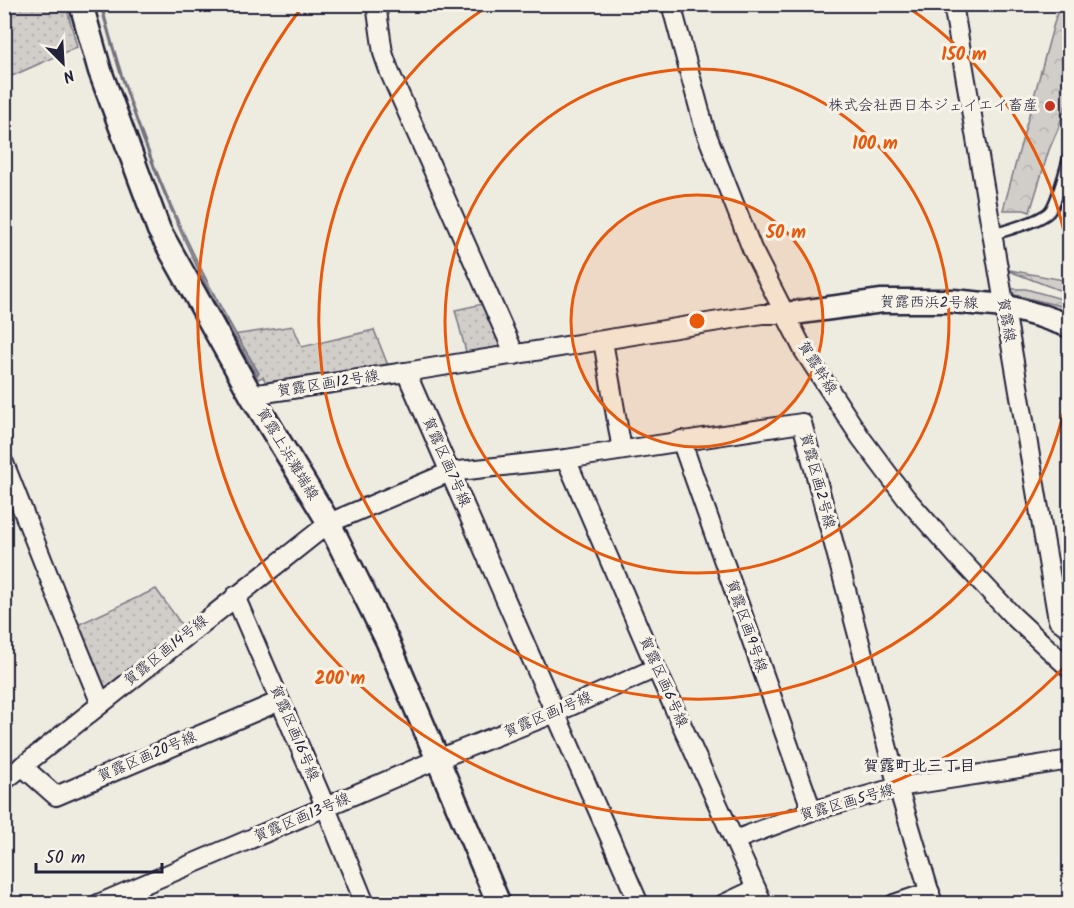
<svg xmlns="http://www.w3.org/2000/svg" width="1074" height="908" font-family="Kalam,'Klee One',sans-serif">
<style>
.grass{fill:url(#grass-dots);stroke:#7a7882;stroke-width:1.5}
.forest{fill:url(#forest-crowns);stroke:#7a7882;stroke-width:1.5}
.water{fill:url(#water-waves);stroke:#716f7b;stroke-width:1.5}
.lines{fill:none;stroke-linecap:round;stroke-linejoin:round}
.service-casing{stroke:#22223b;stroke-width:14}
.minor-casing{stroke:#22223b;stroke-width:22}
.tertiary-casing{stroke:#22223b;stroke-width:27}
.service{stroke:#f7f3e8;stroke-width:9}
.minor{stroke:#f7f3e8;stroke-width:18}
.tertiary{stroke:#f7f3e8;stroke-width:22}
.ring{fill:none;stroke:#e8590c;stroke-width:3}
.poi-dot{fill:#c8321e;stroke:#f7f3e8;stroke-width:2}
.labels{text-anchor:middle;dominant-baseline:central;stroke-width:6;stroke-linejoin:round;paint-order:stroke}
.poi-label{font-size:15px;fill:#22223b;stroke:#f7f3e8;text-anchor:end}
.street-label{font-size:15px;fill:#22223b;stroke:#f7f3e8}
.neighbourhood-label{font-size:16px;font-weight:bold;fill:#22223b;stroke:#f7f3e8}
.centre{fill:#e8590c;stroke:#f7f3e8;stroke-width:3}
.ring-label{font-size:18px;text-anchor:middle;font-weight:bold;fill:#e8590c;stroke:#f7f3e8;stroke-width:6;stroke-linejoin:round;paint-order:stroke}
</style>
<defs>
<pattern id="grass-dots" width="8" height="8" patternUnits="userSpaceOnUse" patternTransform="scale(1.5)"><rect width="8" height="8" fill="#d1cdc9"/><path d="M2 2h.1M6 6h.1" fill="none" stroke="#b3b0ae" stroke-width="1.8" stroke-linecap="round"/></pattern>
<pattern id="forest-crowns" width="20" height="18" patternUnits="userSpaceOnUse" patternTransform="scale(1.5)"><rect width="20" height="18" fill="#d1cdc9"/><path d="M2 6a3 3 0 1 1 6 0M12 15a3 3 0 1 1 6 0" fill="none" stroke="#b3b0ae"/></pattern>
<pattern id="water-waves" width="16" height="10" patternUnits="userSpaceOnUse" patternTransform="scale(1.5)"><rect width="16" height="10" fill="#a6a3a6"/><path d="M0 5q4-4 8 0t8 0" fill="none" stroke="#878488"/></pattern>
</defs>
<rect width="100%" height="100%" fill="#eeebe1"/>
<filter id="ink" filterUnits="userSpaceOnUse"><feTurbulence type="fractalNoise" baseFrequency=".0167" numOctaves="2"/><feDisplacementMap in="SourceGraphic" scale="12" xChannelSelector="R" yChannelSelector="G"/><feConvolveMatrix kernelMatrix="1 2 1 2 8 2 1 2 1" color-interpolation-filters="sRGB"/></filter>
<g filter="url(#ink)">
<g class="grass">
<polygon points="14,5 66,5 77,47 5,79 5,9"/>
<polygon points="487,303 508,349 467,356 455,310"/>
<polygon points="293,326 302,347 374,330 389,368 276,388 265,381 263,377 258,379 233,335"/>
<polygon points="156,589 184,628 106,691 73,627"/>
</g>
<g class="forest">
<polygon points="1059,5 1069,5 1069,95 1058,129 1049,150 1030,212 1024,210 1003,210"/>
<polygon points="1004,269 1069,281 1069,294"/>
<polygon points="1010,289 1026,289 1069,301 1069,308 1015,295"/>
</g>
<path class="water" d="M100,5H102C135,134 189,259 259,373L257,375C241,348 225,322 211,295C164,203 127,105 100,5Z"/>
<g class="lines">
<defs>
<path id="service" d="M992,235C1006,230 1039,222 1049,212C1058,202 1065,168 1070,154"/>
<g id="minor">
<polyline points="376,4 383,53 390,73 515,355"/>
<polyline points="671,4 705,130 752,249 804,351 861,438 906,498 956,555 1012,615 1070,669"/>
<polyline points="953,4 1058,620 1070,629"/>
<polyline points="603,341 622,450"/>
<polyline points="251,395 406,372"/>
<polyline points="681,440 812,811"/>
<polyline points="566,459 656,668 763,904"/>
<polyline points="4,463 57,597 101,704"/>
<polyline points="235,596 326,808 365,904"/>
<polyline points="22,766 56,796 280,701"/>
<polyline points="4,781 329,523 450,472 566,459 802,423 898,787 933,904"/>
<polyline points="735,840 812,811 898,787 1070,760"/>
<polyline points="98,904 438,759 555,713 656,668"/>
<polyline points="639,904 406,372 762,314 786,314"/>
<polyline points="724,904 756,889"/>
<polyline points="894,904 930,892"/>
</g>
<g id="tertiary">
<polyline points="81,4 100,71 159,230 251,395 329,523 387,640 499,904"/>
<polyline points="786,314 882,301 953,301 1004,306 1041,316 1070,326"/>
</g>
</defs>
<use href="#service" class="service-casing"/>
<use href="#minor" class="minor-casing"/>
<use href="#tertiary" class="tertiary-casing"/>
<use href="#service" class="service"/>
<use href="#minor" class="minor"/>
<use href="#tertiary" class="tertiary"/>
</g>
</g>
<circle cx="697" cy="321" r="126" fill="#e8590c" fill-opacity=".12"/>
<g class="ring">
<circle cx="697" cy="321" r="126"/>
<circle cx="697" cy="321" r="252"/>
<path d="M1069 387A378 378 0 1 1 488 6M906 6A378 378 0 0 1 1069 255"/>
<path d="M1069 662A505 505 0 0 1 302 7"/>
</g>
<circle class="poi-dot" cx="1050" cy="106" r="6"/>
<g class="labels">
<g class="poi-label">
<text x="1038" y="106">株式会社西日本ジェイエイ畜産</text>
</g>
<g class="street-label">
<text transform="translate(929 303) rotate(1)">賀露西浜2号線</text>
<text transform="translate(1006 320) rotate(80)">賀露線</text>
<text transform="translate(817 368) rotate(58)">賀露幹線</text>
<text transform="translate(328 384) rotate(-9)">賀露区画12号線</text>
<text transform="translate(287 454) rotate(59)">賀露上浜灘端線</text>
<text transform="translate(446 462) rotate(66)">賀露区画7号線</text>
<text transform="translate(817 481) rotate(75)">賀露区画2号線</text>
<text transform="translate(746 626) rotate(71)">賀露区画9号線</text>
<text transform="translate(166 651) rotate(-39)">賀露区画14号線</text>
<text transform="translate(663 682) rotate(66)">賀露区画6号線</text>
<text transform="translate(548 715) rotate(-23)">賀露区画1号線</text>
<text transform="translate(294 733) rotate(67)">賀露区画16号線</text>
<text transform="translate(147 757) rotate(-23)">賀露区画20号線</text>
<text transform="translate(847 803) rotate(-16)">賀露区画5号線</text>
<text transform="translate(302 818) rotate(-23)">賀露区画13号線</text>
</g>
<g class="neighbourhood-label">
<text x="919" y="766">賀露町北三丁目</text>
</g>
</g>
<circle cx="697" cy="321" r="9" class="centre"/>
<g class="ring-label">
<text x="964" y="60">150 m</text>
<text x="875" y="149">100 m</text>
<text x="786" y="238">50 m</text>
<text x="340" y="684">200 m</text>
</g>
<rect width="1074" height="908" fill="none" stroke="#f7f3e8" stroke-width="24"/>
<rect x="12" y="12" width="1050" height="884" fill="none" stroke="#22223b" stroke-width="2" filter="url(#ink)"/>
<g transform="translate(63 63) rotate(156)" stroke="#f7f3e8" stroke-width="4.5" paint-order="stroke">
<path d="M0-4.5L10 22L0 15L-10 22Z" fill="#22223b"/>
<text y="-9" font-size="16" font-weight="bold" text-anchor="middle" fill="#22223b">N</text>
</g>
<path d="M36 863v9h126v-9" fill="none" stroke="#22223b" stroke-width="3"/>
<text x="45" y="863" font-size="18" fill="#22223b" stroke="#f7f3e8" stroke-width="4.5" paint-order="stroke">50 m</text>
</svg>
